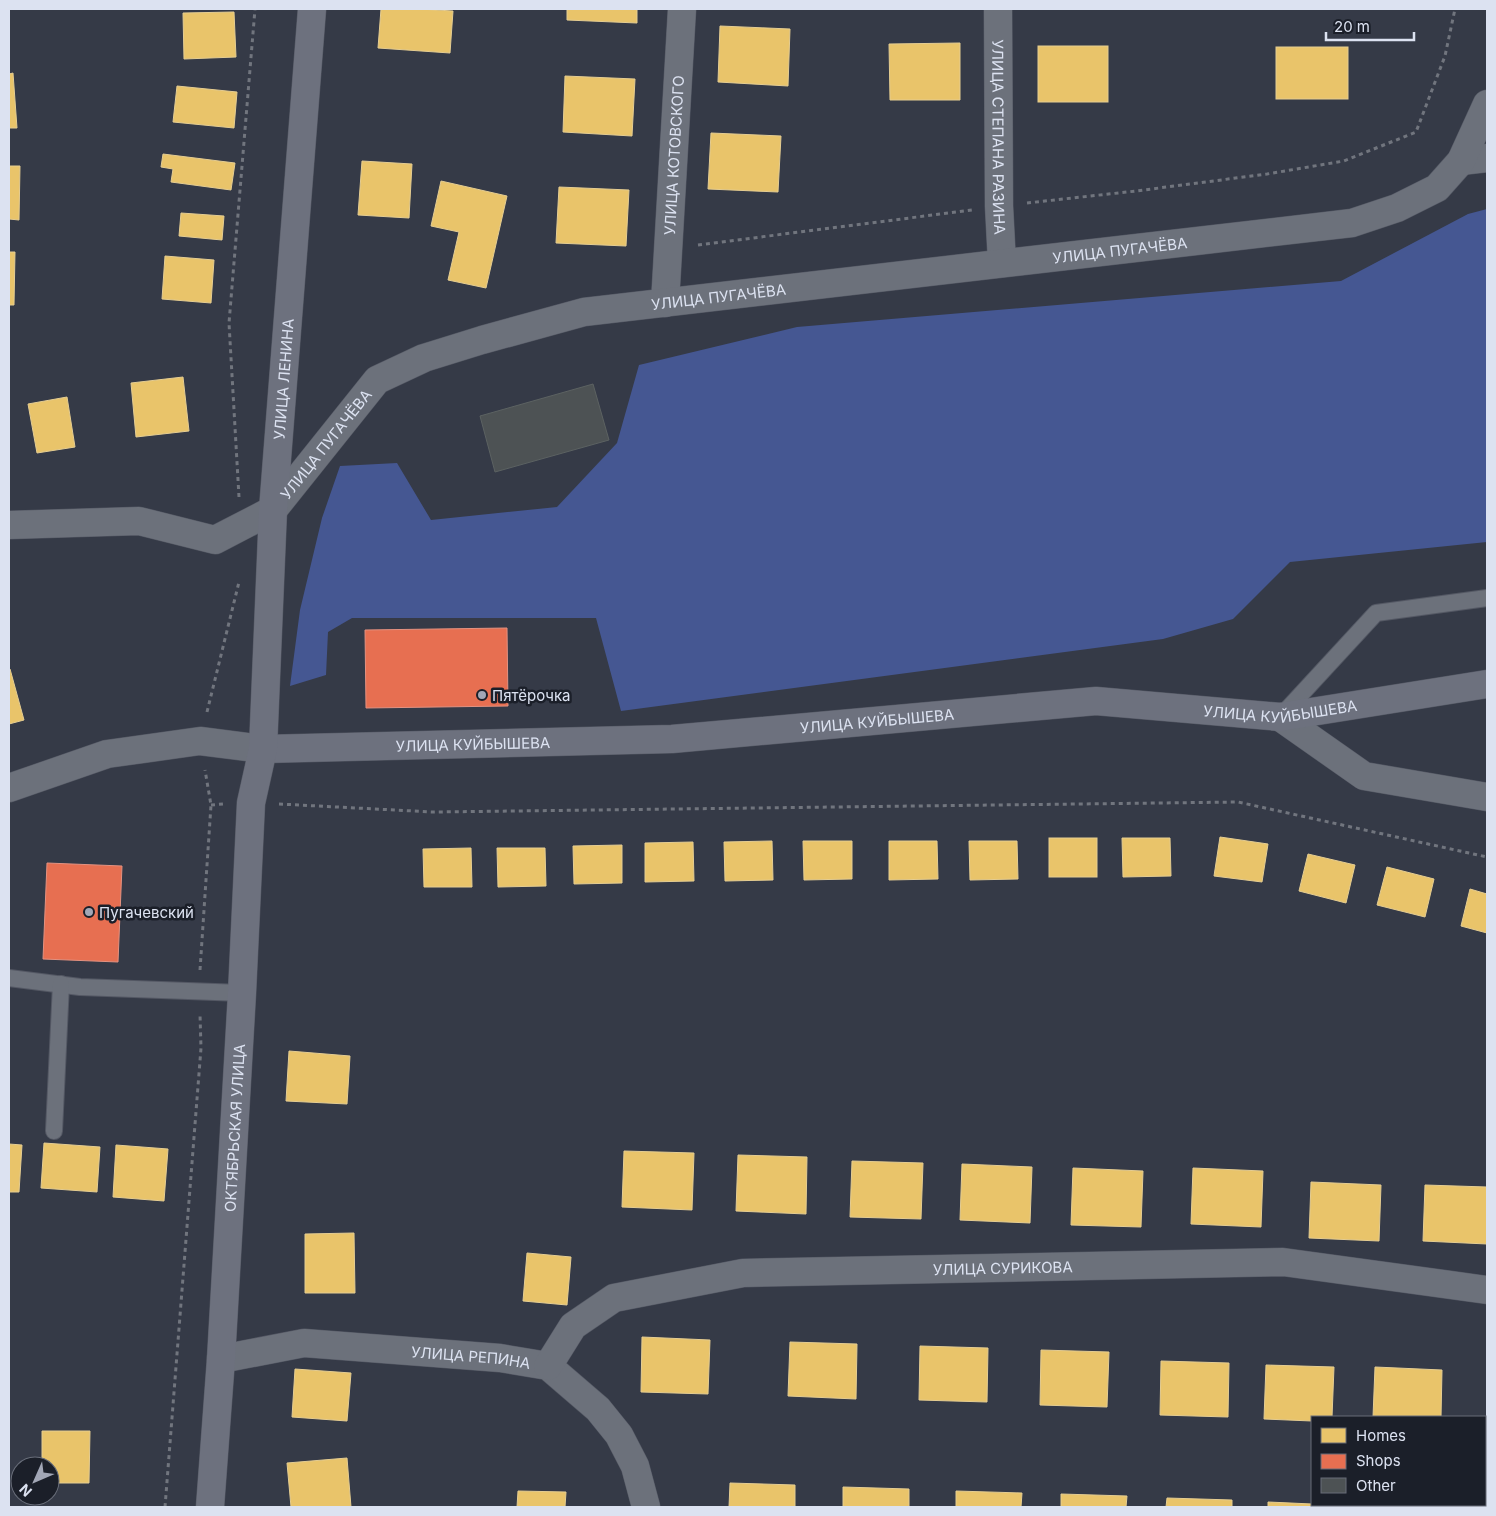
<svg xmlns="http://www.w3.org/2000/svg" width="1496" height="1516" font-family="Inter,sans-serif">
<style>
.green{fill:#455792}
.homes{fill:#e9c46a;stroke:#e5cd92}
.shops{fill:#e76f51;stroke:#e49281}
.building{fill:#4d5254;stroke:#5c6262}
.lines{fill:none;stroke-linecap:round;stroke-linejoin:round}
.lane-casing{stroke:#545864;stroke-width:18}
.street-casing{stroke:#545864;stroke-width:29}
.secondary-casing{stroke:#545864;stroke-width:29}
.path{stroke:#71757e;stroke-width:3;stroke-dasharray:4 4;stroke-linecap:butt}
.lane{stroke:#6c717b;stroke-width:16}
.street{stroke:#6c717b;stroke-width:28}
.secondary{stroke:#6d717e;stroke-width:28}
.poi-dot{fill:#a2a7b6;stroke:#1b1f29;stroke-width:2}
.labels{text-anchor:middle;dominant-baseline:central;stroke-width:5;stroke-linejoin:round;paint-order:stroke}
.street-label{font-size:15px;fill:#dce2f1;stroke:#1b1f29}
.poi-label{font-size:15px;fill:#dce2f1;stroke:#1b1f29;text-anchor:start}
</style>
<rect width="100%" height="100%" fill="#353a47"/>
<polygon class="green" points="1487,209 1487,542 1290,562 1233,619 1163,639 621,711 596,618 352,618 328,632 326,675 290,686 300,610 322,518 340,466 397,463 431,520 557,507 617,443 639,365 797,327 1341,281 1468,214"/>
<g class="homes">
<polygon points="381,9 419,9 453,11 450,53 378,48"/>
<polygon points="567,9 637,9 637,23 567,20"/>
<polygon points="234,12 236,57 184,59 183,13"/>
<polygon points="720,26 790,29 788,86 718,82"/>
<polygon points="960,43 960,100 890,100 889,44"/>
<rect x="1038" y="46" width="70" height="56"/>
<rect x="1276" y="47" width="72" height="52"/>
<polygon points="13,73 17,128 9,128 9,74"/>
<polygon points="565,76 635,79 632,136 563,132"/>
<polygon points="177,86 237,92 234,128 173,122"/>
<polygon points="711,133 781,136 778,192 708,189"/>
<polygon points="163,154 235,163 231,190 171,182 173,169 161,167"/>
<polygon points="362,161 412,164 409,218 358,215"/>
<polygon points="9,166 20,166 19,220 9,219"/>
<polygon points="441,181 507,196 486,288 448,280 459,232 431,226"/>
<polygon points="559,187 629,190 626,246 556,243"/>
<polygon points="181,213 224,216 222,240 179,236"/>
<polygon points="9,252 15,252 14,305 9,305"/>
<polygon points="165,256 214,260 211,303 162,299"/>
<polygon points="183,377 189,431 136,437 131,383"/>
<polygon points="67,397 75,447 37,453 28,404"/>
<polygon points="9,669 10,669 24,720 9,724"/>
<polygon points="1220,837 1268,844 1262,882 1214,876"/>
<rect x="1049" y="838" width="48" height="39"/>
<polygon points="1122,838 1170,838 1171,876 1123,877"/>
<polygon points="772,841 773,880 725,881 724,842"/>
<polygon points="803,841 852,841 852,879 804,880"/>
<polygon points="889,841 937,841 938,879 889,880"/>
<polygon points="969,841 1017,841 1018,879 970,880"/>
<polygon points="693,842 694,881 645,882 645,843"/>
<polygon points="622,845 622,883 574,884 573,846"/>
<polygon points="471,848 472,887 424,887 423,849"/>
<polygon points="497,848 545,848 546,886 498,887"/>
<polygon points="1308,854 1355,865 1346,903 1299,891"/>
<polygon points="1387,867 1434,879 1425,917 1377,905"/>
<polygon points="1470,889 1487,894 1487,933 1461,926"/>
<polygon points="289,1051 350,1056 347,1104 286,1101"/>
<polygon points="44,1143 100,1147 97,1192 41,1188"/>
<polygon points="9,1144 22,1145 19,1192 9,1192"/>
<polygon points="116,1145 168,1149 164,1201 113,1197"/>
<polygon points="624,1151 694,1153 692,1210 622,1207"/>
<polygon points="738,1155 807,1157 806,1214 736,1211"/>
<polygon points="852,1161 923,1163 921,1219 850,1217"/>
<polygon points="962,1164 1032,1167 1030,1223 960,1220"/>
<polygon points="1073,1168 1143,1171 1141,1227 1071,1225"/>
<polygon points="1193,1168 1263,1171 1261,1227 1191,1224"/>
<polygon points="1311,1182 1381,1185 1379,1241 1309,1238"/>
<polygon points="1425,1185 1487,1187 1487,1244 1423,1241"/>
<polygon points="354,1233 355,1293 305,1293 305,1234"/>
<polygon points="527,1253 571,1257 567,1305 523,1301"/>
<polygon points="642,1337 710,1340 708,1394 641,1392"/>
<polygon points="790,1342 857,1344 856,1399 788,1396"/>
<polygon points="920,1346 988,1348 987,1402 919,1400"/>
<polygon points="1041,1350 1109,1352 1107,1407 1040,1405"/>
<polygon points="1161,1361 1229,1363 1228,1417 1160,1415"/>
<polygon points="1266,1365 1334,1367 1332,1417 1312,1417 1312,1421 1264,1419"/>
<polygon points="1375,1367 1442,1370 1441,1417 1373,1417"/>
<polygon points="295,1369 351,1373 347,1421 292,1417"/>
<polygon points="42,1431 90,1431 89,1483 50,1483 50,1466 42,1466"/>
<polygon points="347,1458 351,1507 291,1507 287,1463"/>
<polygon points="730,1483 795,1485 795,1507 729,1507"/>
<polygon points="843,1487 909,1489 909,1507 843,1507"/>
<polygon points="518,1491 566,1492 565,1507 517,1507"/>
<polygon points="956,1491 1022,1493 1021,1507 956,1507"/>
<polygon points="1061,1494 1127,1496 1126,1507 1061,1507"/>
<polygon points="1167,1498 1232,1500 1232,1507 1166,1507"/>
<polygon points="1268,1502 1334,1505 1334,1507 1268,1507"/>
<polygon points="1374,1505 1439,1506 1439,1507 1374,1507"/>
</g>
<g class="shops">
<polygon points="507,628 508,706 366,708 365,630"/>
<polygon points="47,863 122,866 118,962 43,959"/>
</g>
<polygon class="building" points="593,384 609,440 495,472 480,416"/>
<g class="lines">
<defs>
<g id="lane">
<polyline points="1281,716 1376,613 1487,598"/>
<polyline points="9,978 80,987 242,993"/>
<polyline points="54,1131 61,984"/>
</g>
<g id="street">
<path id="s1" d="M998,9L999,206L1002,263"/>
<polyline points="1461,161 1487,158"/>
<path id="s2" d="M665,303L682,9"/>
<path id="s3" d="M9,525L139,521L215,540L273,510L377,380L424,358L482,340L584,312L1352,223L1397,208L1437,188L1461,161L1487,104"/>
<polyline points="1280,717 1364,776 1487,797"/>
<polyline points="9,788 107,754 200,741 263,749"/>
<path id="s4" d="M221,1359L304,1343L500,1358L548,1366L598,1409L619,1435L635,1466L646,1507"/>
<path id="s5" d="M548,1366L573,1326L614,1298L743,1273L1283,1262L1487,1290"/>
</g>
<g id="secondary">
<path id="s6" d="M263,749L672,739L1096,701L1280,717L1487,684"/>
<path id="s7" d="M210,1507L221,1359L242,993L251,803L263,749L273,510L312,9"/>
</g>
</defs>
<use href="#lane" class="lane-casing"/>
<use href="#street" class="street-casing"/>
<use href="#secondary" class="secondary-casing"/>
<g class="path">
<polyline points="1027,203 1136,191 1267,174 1344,161 1416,132 1445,56 1455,9"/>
<polyline points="698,245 972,210"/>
<polyline points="239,497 229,323 255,9"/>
<polyline points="207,712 239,582"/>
<polyline points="279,804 433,812 1238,802 1487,857"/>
<polyline points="211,805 223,804"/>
<polyline points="200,970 211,805 205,770"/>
<polyline points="165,1507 201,1048 200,1014"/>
</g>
<use href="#lane" class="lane"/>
<use href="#street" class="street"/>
<use href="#secondary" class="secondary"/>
</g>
<g class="poi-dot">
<circle cx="482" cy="695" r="5"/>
<circle cx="89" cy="912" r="5"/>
</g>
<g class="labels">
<g class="street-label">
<text stroke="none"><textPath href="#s1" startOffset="128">УЛИЦА СТЕПАНА РАЗИНА</textPath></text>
<text stroke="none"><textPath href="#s2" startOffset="148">УЛИЦА КОТОВСКОГО</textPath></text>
<text stroke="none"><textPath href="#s3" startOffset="1198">УЛИЦА ПУГАЧЁВА</textPath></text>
<text stroke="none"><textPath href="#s3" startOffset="794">УЛИЦА ПУГАЧЁВА</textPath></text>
<text stroke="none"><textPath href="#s7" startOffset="1131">УЛИЦА ЛЕНИНА</textPath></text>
<text stroke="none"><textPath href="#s3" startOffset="358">УЛИЦА ПУГАЧЁВА</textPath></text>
<text stroke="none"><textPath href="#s6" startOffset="1020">УЛИЦА КУЙБЫШЕВА</textPath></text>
<text stroke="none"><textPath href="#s6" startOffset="615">УЛИЦА КУЙБЫШЕВА</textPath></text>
<text stroke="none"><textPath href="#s6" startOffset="210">УЛИЦА КУЙБЫШЕВА</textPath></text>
<text stroke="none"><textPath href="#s7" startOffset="380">ОКТЯБРЬСКАЯ УЛИЦА</textPath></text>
<text stroke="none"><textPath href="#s5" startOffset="488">УЛИЦА СУРИКОВА</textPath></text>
<text stroke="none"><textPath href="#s4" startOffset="252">УЛИЦА РЕПИНА</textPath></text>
</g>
<g class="poi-label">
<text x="492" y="695">Пятёрочка</text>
<text x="99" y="912">Пугачевский</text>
</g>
</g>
<rect width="1496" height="1516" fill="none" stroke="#dce2f1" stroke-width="20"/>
<rect x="1311" y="1416" width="175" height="90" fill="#1b1f29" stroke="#686d79"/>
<rect x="1321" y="1428" width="25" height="15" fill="#e9c46a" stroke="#686d79"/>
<text x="1356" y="1441" font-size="15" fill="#dce2f1">Homes</text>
<rect x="1321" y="1454" width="25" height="15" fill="#e76f51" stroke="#686d79"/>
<text x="1356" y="1466" font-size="15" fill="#dce2f1">Shops</text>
<rect x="1321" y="1478" width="25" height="15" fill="#4d5254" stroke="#686d79"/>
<text x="1356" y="1491" font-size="15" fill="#dce2f1">Other</text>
<g transform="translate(35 1481) rotate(225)"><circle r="24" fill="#1b1f29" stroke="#686d79"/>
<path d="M0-4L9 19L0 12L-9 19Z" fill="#a2a7b6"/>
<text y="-8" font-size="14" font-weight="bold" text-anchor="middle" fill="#dce2f1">N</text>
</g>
<path d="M1326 32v8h88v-8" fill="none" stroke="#dce2f1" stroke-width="2.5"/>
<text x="1334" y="32" font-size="15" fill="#dce2f1" stroke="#1b1f29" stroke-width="4" paint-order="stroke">20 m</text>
</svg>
